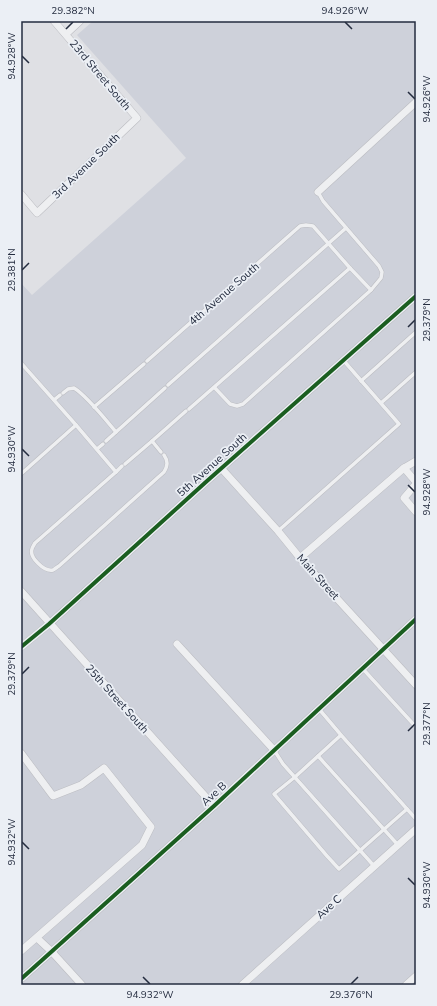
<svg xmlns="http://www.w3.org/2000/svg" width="437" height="1006" font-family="'Nunito Sans',sans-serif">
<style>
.built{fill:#ced1da}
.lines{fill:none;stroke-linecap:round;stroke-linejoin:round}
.lane-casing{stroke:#bcbdc2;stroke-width:4.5}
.street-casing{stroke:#bcbdc2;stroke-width:8}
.lane{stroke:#eeeff1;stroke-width:3.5}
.street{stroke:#eeeff1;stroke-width:7}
.cycleway-casing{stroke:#ebeff5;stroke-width:6}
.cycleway{stroke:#1b5e20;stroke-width:4}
.ticks{fill:none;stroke:#242c3f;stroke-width:1.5}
.labels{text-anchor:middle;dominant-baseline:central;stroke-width:3.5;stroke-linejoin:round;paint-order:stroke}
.street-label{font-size:11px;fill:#242c3f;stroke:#ebeff5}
.neatline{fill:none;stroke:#242c3f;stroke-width:1.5}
.ticks-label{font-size:10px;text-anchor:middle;fill:#242c3f}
</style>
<rect width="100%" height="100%" fill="#dfe0e4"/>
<polygon class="built" points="93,21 416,21 416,985 21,985 21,283 32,295 186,158 77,35"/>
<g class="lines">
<defs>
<g id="lane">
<polyline points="318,192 323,201 379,266 382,272 381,278 371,290"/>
<polyline points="147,361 300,226 306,225 313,226 350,268"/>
<path d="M21,363L76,425L116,472L35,543C35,543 32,548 32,549C29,557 44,572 53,570C55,569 57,567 59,566L164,472C168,465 168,461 164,455"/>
<polyline points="361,381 416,332"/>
<polyline points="168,385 346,228"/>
<path d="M63,393L68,389L74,388C87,396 105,419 116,432L106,441"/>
<polyline points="54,400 60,395"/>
<polyline points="381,403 416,372"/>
<polyline points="94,407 144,364"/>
<polyline points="189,409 350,268 371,290 243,404 237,406 230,404 214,387"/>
<polyline points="116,432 165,388"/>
<polyline points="152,441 186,411"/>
<polyline points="97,449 103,444"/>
<polyline points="125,464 152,441 161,452"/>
<polyline points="116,472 122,466"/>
<polyline points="21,474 76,425"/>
<polyline points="278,531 399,424 344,361"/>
<polyline points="363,669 416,727"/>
<polyline points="319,709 341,735 295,777 274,794 327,856 339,869 407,809 341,735"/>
<polyline points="274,750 283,764 374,866"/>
<polyline points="318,756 398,845"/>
<polyline points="407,809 416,819"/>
</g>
<g id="street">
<polyline points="66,34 80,21"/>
<polyline points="318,192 416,102"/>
<polyline points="21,194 37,213 137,118 54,21"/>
<polyline points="221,468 278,531 300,558 416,685"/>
<polyline points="404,468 416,461"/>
<polyline points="416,484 404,498 416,512"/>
<polyline points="300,558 404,468 416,482"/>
<polyline points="21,591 214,806"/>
<polyline points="177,644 274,750"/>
<polyline points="21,647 49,624 207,481 416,296"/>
<polyline points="21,753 53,796 81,785 104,768 151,827 142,845 21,951"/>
<polyline points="37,938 52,952 82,985"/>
<polyline points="21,979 214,806 416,619"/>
<polyline points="242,985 416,829"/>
<polyline points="406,985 416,976"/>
</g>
</defs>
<use href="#lane" class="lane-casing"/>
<use href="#street" class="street-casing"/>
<use href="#lane" class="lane"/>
<use href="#street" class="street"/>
<defs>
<g id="cycleway">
<polyline points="21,647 49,624 207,481 416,296"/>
<polyline points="21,979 214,806 416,619"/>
</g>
</defs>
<use href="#cycleway" class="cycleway-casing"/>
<use href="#cycleway" class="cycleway"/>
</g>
<path class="ticks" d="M345,22L352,29M66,29L73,22M22,56L29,63M408,92L415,99M22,270L29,263M408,327L415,320M22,449L29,456M408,485L415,492M22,674L29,667M408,731L415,724M22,842L29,849M408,878L415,885M143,977L150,984M351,984L358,977"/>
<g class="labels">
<g class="street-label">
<text transform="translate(100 75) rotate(50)">23rd Street South</text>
<text transform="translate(86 166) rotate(-44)">3rd Avenue South</text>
<text transform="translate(224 294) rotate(-41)">4th Avenue South</text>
<text transform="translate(212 465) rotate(-42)">5th Avenue South</text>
<text transform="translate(318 577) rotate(48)">Main Street</text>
<text transform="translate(117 699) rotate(48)">25th Street South</text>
<text transform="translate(214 794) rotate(-43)">Ave B</text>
<text transform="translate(329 907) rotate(-42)">Ave C</text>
</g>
</g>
<rect width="437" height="1006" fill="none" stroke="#ebeff5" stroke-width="44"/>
<rect x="22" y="22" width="393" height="962" class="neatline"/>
<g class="ticks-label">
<text x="73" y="14">29.382°N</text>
<text x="345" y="14">94.926°W</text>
<text transform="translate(11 56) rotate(-90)" y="4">94.928°W</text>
<text transform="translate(426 99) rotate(-90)" y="4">94.926°W</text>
<text transform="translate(11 270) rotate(-90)" y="4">29.381°N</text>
<text transform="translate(426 320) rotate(-90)" y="4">29.379°N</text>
<text transform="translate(11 449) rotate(-90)" y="4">94.930°W</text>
<text transform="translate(426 492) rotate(-90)" y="4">94.928°W</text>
<text transform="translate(11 674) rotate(-90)" y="4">29.379°N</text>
<text transform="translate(426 724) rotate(-90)" y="4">29.377°N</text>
<text transform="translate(11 842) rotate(-90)" y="4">94.932°W</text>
<text transform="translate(426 885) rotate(-90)" y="4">94.930°W</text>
<text x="150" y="998">94.932°W</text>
<text x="351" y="998">29.376°N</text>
</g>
</svg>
